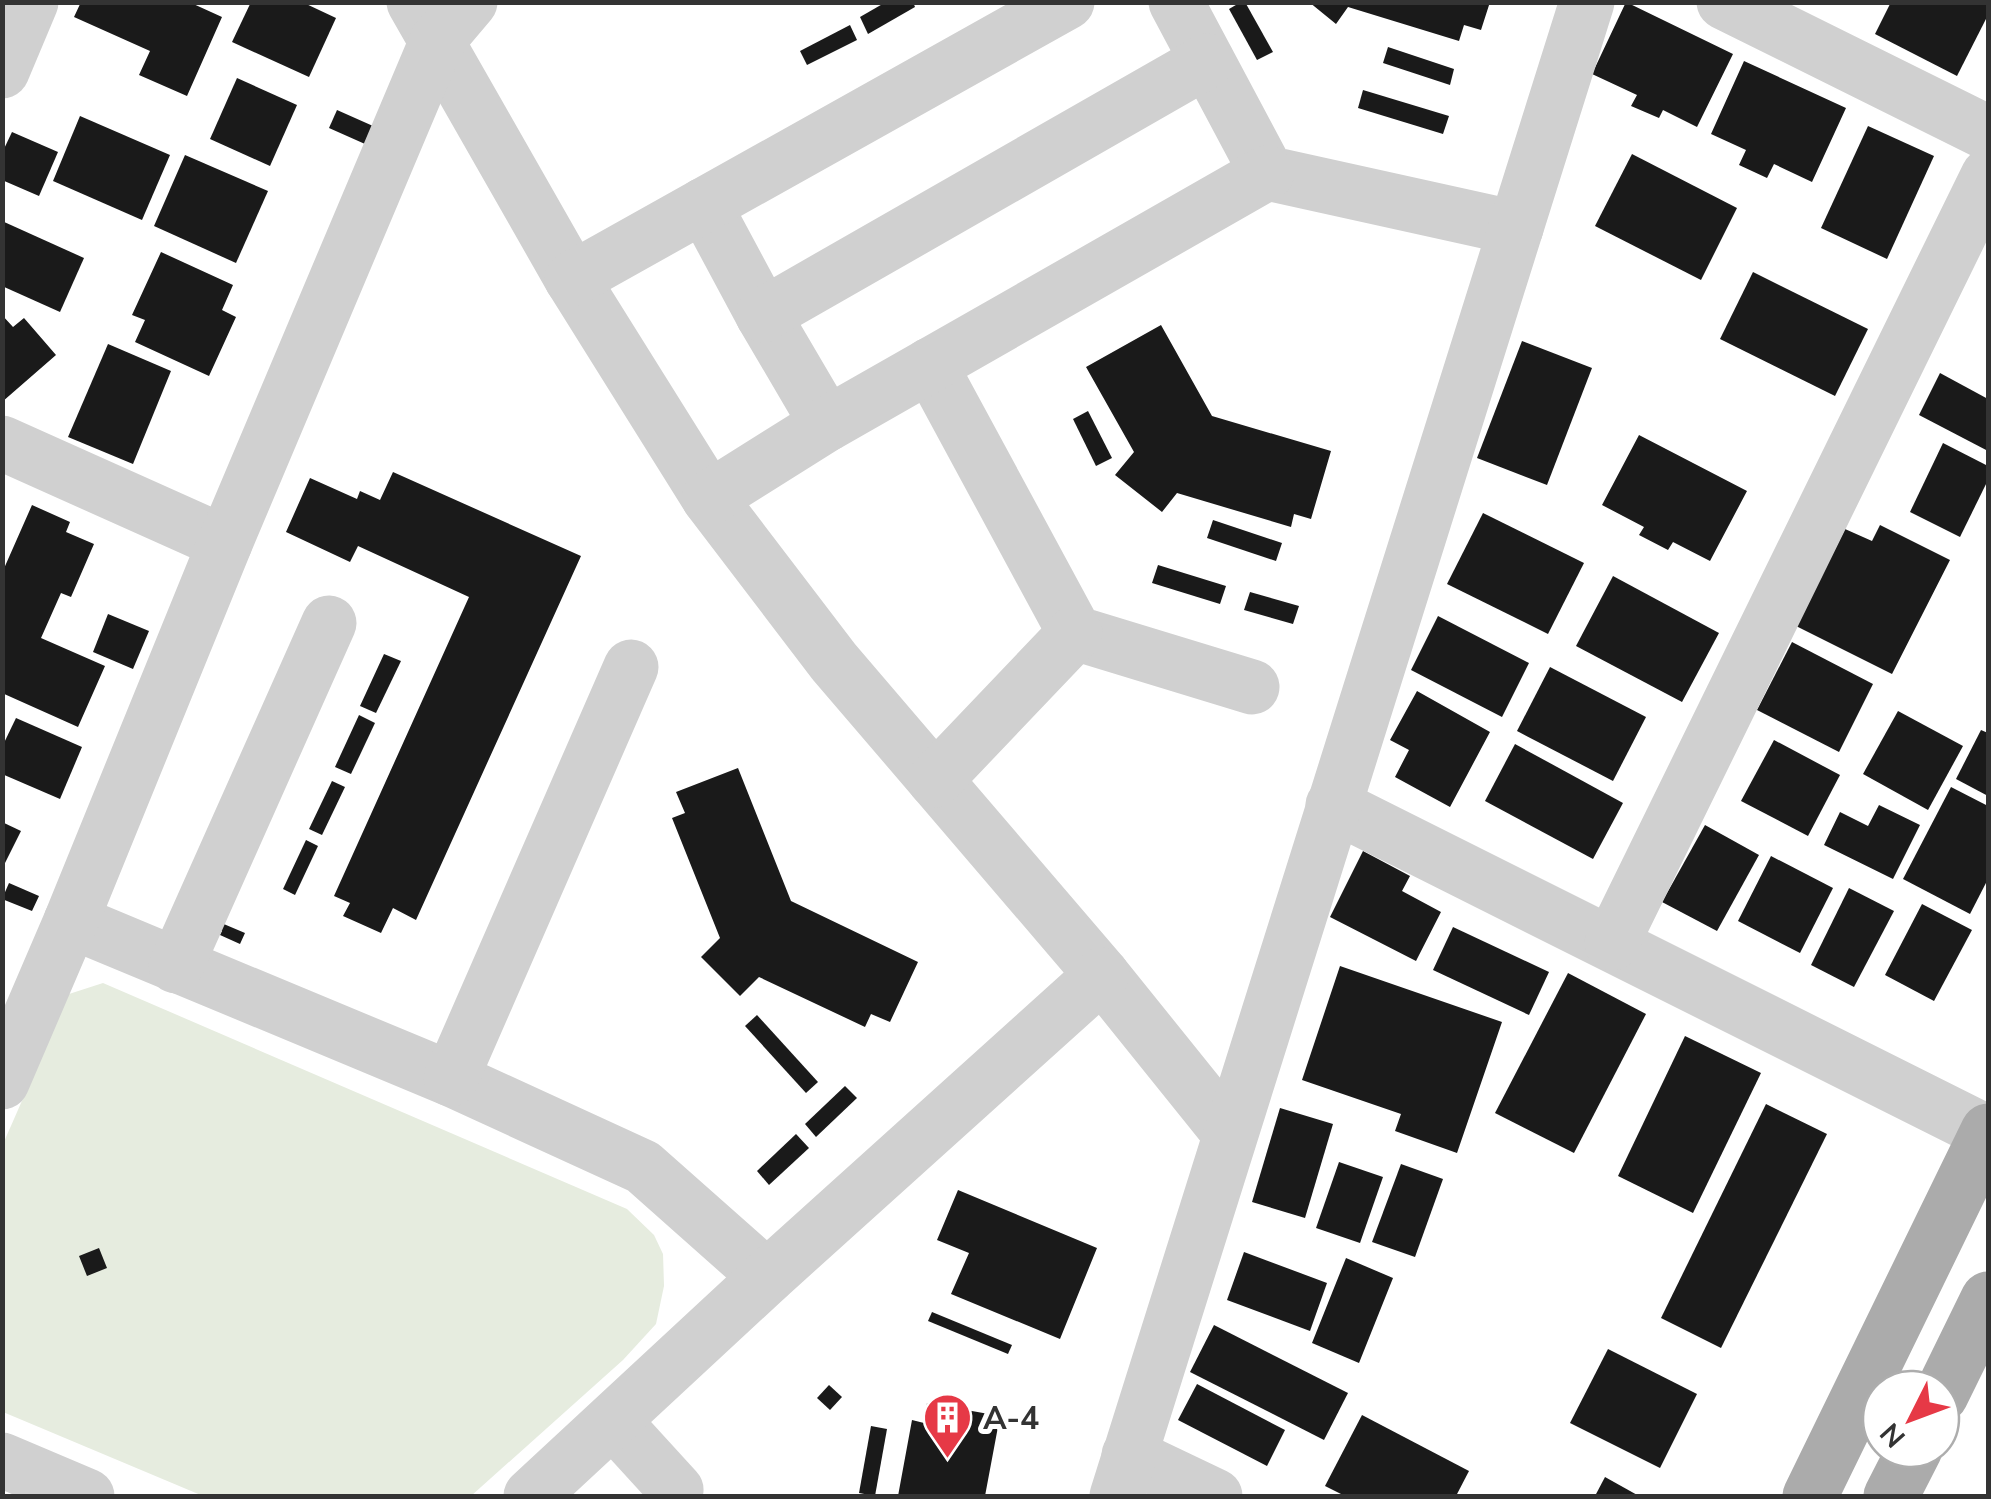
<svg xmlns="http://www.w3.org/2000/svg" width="1991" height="1499" font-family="'Nunito Sans',sans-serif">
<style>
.green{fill:#e6ecdf}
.building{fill:#1a1a1a}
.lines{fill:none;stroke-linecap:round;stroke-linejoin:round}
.minor{stroke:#d0d0d0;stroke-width:55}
.major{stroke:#ababab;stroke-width:55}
.labels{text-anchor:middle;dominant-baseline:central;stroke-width:10;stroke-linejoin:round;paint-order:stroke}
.poi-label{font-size:32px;font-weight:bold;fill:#333;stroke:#fff;text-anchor:start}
</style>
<rect width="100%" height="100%" fill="#fff"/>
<polygon class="green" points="103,983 627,1209 654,1235 663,1254 664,1286 656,1324 623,1360 471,1496 203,1496 3,1412 3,1144 69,994"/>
<g class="building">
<polygon points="81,2 189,2 222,17 187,96 139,75 150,51 74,17"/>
<polygon points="251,2 302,2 336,18 309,77 232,42"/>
<polygon points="886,2 913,2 915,7 868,34 860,17"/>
<polygon points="1241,2 1245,2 1273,52 1257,60 1229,9"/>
<polygon points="1309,2 1490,2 1481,30 1464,25 1459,41 1348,7 1336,24"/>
<polygon points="1626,2 1733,54 1697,127 1663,110 1659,118 1631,106 1637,95 1592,74"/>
<polygon points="1891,2 1988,4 1988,15 1957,76 1875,34"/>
<polygon points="850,25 857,40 807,65 800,51"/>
<polygon points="1388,47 1454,69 1450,85 1383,63"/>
<polygon points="1744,61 1846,108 1812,182 1774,164 1767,178 1739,165 1746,150 1711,134"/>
<polygon points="237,78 297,105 270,166 210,139"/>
<polygon points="1363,90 1449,116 1443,134 1358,108"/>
<polygon points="337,110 373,126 365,144 329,128"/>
<polygon points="80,116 170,155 142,220 53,181"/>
<polygon points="1868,126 1934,156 1887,259 1821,228"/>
<polygon points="12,132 58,152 39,196 2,180 2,153"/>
<polygon points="1632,154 1737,208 1701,280 1595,226"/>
<polygon points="185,155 268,191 236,263 154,226"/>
<polygon points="2,221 84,258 60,312 2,286"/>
<polygon points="161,252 233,285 222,310 236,317 209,376 135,342 145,320 132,315"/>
<polygon points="1753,272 1868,329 1835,396 1720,339"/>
<polygon points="2,315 13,327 24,318 56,355 2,402"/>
<polygon points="1161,325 1212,416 1331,451 1311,519 1294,514 1291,527 1177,493 1162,512 1115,475 1134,452 1086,367"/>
<polygon points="1522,341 1592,368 1547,485 1477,458"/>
<polygon points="108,344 171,371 133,464 68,437"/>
<polygon points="1940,373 1988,399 1988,451 1919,415"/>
<polygon points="1088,411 1112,458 1096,466 1073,419"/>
<polygon points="1639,435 1747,491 1710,561 1673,542 1668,550 1639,535 1644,527 1602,505"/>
<polygon points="1943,443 1988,466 1988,480 1960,537 1910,512"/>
<polygon points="393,472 581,556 416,920 393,908 381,933 343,916 350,903 334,896 469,597 358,546 350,562 286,532 310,478 357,499 360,491 380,500"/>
<polygon points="32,505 70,522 66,532 94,544 71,597 61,593 41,638 105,666 78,727 2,693 2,573"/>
<polygon points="1483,513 1584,563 1548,634 1447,584"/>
<polygon points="1213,520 1282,543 1276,561 1207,538"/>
<polygon points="1880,525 1950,560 1892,674 1796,626 1845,529 1872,541"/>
<polygon points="1158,565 1226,586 1220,604 1152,583"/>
<polygon points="1613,576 1719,633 1682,702 1576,646"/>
<polygon points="1250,592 1299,606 1293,624 1244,610"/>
<polygon points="108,614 149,631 133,669 93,652"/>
<polygon points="1438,616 1529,663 1502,717 1411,670"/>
<polygon points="1792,642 1873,684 1839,752 1757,710"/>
<polygon points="384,654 401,661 376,713 360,706"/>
<polygon points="1550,667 1646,717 1613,781 1517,731"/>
<polygon points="1417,691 1490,732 1450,807 1395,777 1409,750 1390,740"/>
<polygon points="1898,711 1963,746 1928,810 1863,774"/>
<polygon points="359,715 375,723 351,774 335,767"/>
<polygon points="16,718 82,747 60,799 2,774 2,747"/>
<polygon points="1981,730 1988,733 1988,796 1956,779"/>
<polygon points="1774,740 1840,775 1808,836 1741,801"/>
<polygon points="1515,744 1623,803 1593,859 1485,801"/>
<polygon points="738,768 791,901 918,962 890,1022 871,1014 865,1027 759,977 740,996 701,957 720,938 672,818 685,813 676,792"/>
<polygon points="332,781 345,787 322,835 309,829"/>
<polygon points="1951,787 1988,806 1988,879 1970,914 1903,879"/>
<polygon points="1879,805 1920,825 1893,879 1824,845 1840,812 1868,826"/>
<polygon points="2,822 21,831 2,869"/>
<polygon points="1705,825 1759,855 1717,931 1662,902"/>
<polygon points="306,840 318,846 295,895 283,889"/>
<polygon points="1363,851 1410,876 1402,891 1441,912 1416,961 1330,917"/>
<polygon points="1771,856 1833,888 1800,953 1738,921"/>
<polygon points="9,883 39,896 32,911 2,899"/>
<polygon points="1849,888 1894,911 1854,987 1811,965"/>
<polygon points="1922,904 1972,930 1934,1001 1885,975"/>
<polygon points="219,922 245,933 240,944 220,935 222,931 217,928"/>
<polygon points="1453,927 1549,972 1529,1015 1433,970"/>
<polygon points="1340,966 1502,1022 1457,1153 1395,1131 1401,1114 1302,1080"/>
<polygon points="1568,973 1646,1014 1574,1153 1495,1113"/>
<polygon points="757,1015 818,1082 806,1093 745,1026"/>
<polygon points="1685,1036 1761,1073 1693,1213 1618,1176"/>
<polygon points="845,1086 857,1098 816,1137 805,1124"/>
<polygon points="1766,1104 1827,1134 1721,1348 1661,1318"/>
<polygon points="1280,1108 1333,1124 1305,1218 1252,1202"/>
<polygon points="796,1134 809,1148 769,1185 757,1171"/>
<polygon points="1339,1162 1383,1177 1360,1243 1316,1228"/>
<polygon points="1401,1164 1443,1179 1415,1257 1372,1242"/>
<polygon points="958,1190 1097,1248 1060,1339 951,1294 969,1253 937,1240"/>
<polygon points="99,1248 107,1268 87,1276 79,1256"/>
<polygon points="1244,1252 1327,1283 1310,1331 1227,1300"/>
<polygon points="1346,1258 1393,1278 1359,1363 1312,1343"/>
<polygon points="932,1312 1012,1345 1008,1354 928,1321"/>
<polygon points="1214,1325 1348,1393 1324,1440 1190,1372"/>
<polygon points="1608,1349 1697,1394 1660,1468 1570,1423"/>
<polygon points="1197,1384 1285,1430 1267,1466 1178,1420"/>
<polygon points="829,1385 842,1397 830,1410 817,1398"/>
<polygon points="927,1403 1000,1416 985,1496 898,1496 912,1420 924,1423"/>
<polygon points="1362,1415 1469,1471 1456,1496 1345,1496 1325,1486"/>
<polygon points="871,1426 887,1429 875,1496 859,1493"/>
<polygon points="1605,1477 1639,1496 1595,1496"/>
</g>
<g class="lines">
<g class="minor">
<polyline points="414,2 572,279 709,498 834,662 1102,975 1230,1134"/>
<polyline points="1176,2 1267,173 1516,228"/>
<polyline points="1724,2 1988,133"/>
<polyline points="2,71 31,2"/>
<polyline points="704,205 763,315 827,424"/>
<polyline points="572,279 1067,2"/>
<polyline points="763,315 1207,61"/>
<polyline points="930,365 1075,633 1252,687"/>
<polyline points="2,443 225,543"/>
<polyline points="709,498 827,424 1267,173"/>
<polyline points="935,780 1075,633"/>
<polyline points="1333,805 1988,1133"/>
<polyline points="71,921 451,1079 643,1167 767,1277"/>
<polyline points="1612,943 1988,176"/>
<polyline points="176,966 329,623"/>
<polyline points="451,1079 631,667"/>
<polyline points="2,1082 71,921 225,543 437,41 470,2"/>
<polyline points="613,1421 676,1490 675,1496"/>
<polyline points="1129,1455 1215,1496"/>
<polyline points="2,1460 87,1496"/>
<polyline points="531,1496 767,1277 1102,975"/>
<polyline points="1117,1496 1587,2"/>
</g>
<g class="major">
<polyline points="1941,1395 1988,1299"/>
<polyline points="1810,1496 1988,1131"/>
<polyline points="1891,1496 1915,1449"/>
</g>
</g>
<defs>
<symbol id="building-pin" viewBox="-11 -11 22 30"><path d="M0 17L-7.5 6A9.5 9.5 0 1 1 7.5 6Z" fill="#e63946" stroke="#fff"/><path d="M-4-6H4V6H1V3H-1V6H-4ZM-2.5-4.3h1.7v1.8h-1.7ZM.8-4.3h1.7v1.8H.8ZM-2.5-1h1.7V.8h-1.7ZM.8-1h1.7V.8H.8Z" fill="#fff"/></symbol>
</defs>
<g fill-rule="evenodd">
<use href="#building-pin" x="920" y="1390" width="55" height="75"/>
</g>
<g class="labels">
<g class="poi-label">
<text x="983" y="1418">A-4</text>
</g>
</g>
<rect width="1991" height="1499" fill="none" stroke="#333333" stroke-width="10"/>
<g transform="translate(1911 1419) rotate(228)"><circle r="48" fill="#ffffff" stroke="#adadad" stroke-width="2.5"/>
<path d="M0-8L18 38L0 25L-18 38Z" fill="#e63946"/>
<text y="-15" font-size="28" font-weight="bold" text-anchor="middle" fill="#333333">N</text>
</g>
</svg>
